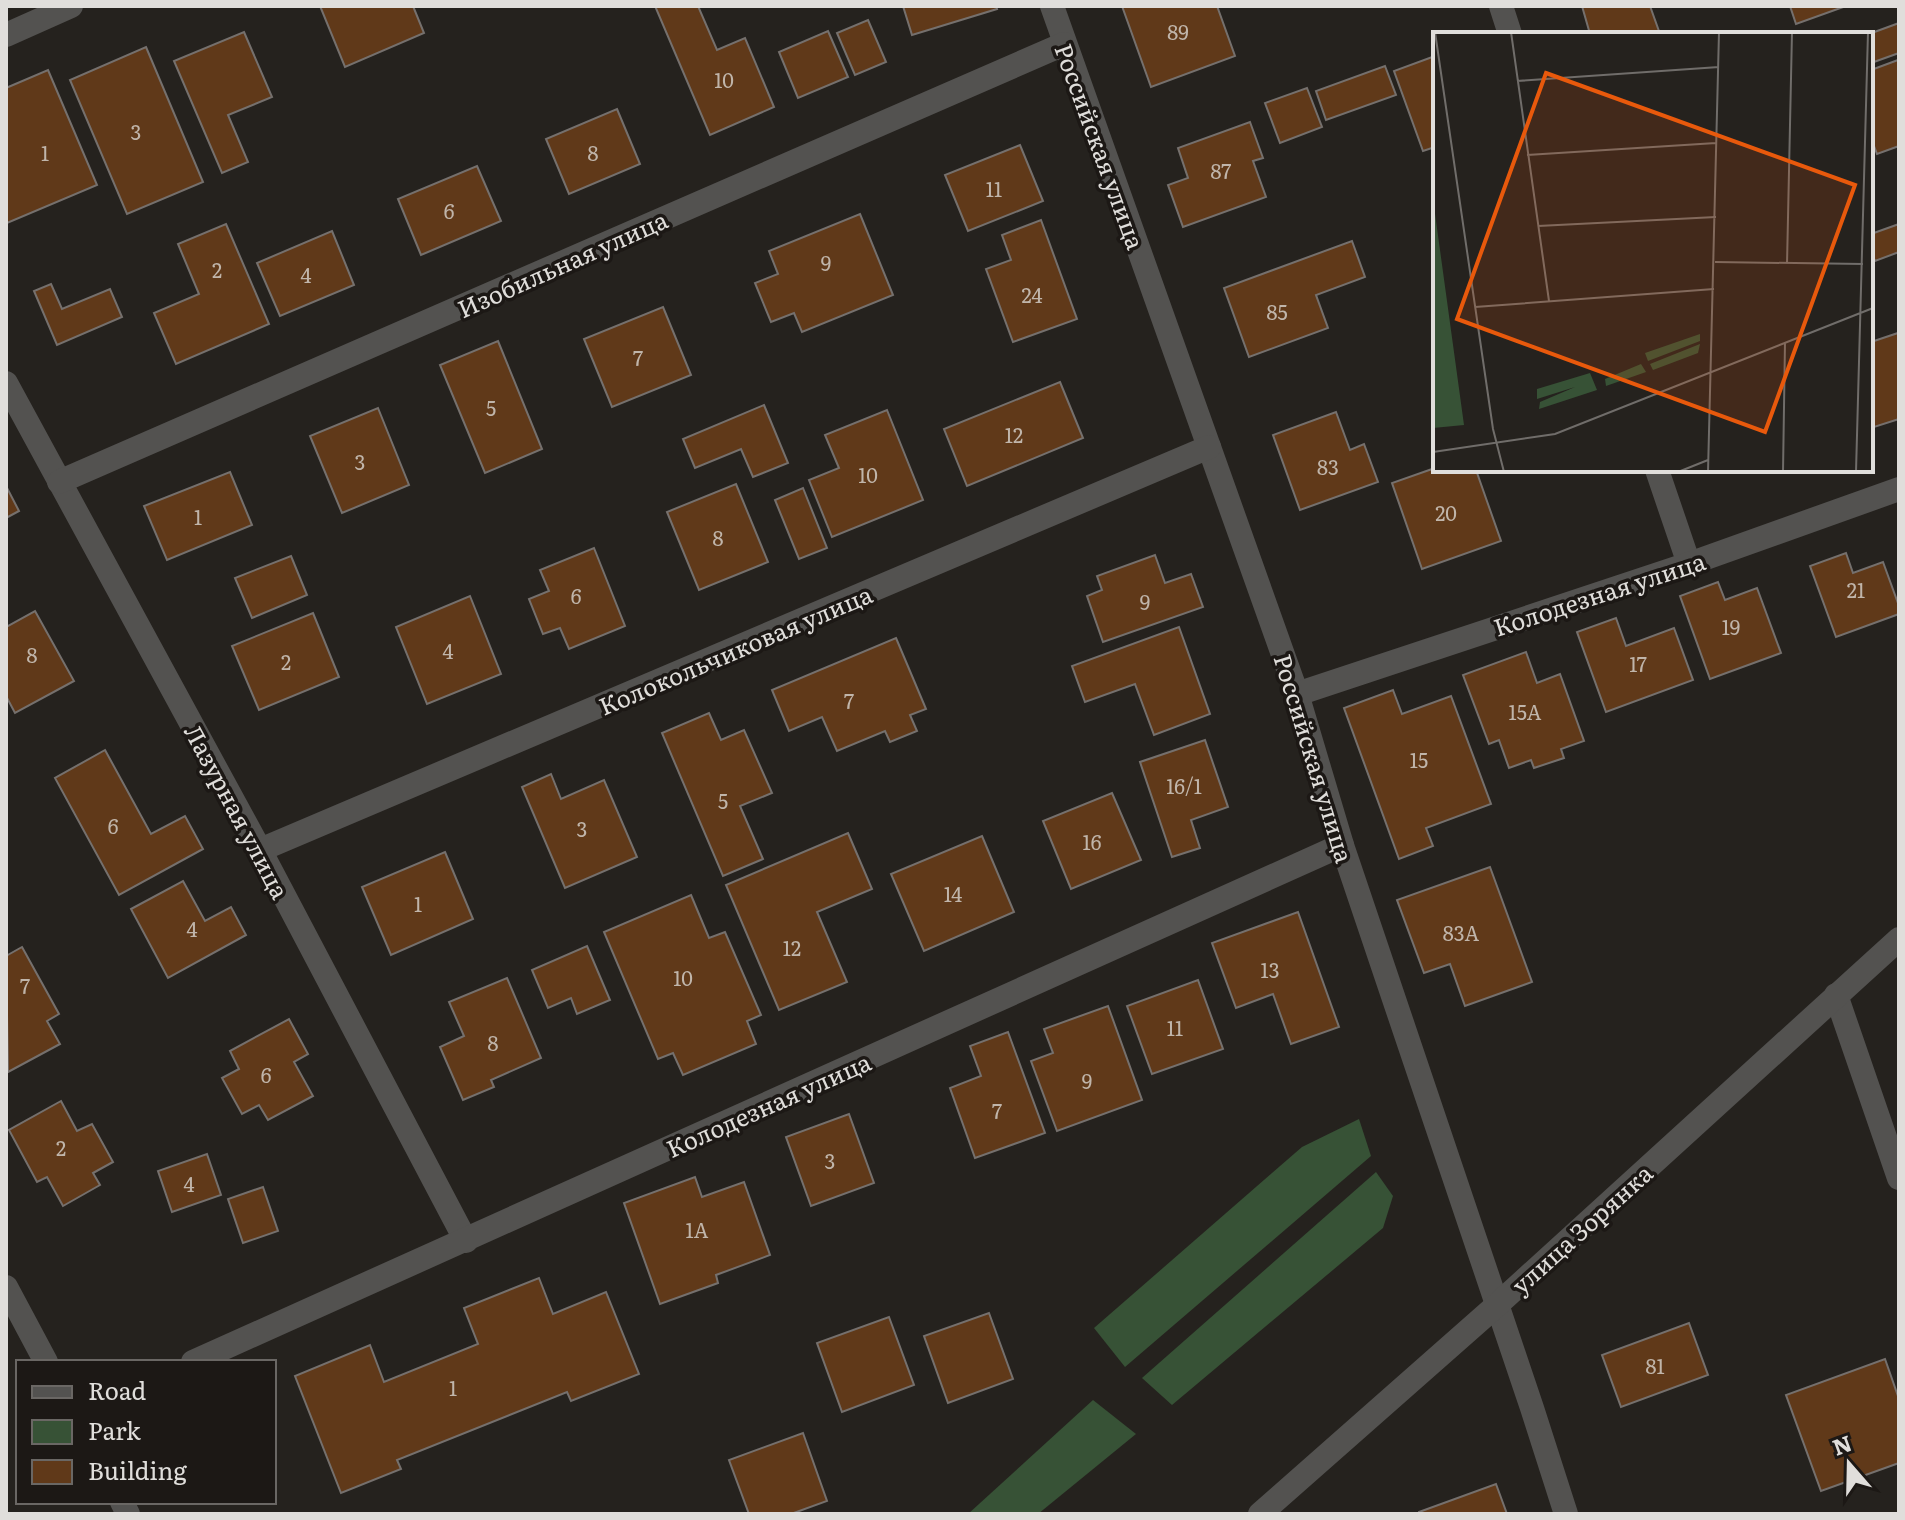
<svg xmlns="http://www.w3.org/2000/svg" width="1905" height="1520" font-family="Literata,serif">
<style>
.green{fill:#375236}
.building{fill:#603919;stroke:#75706d;stroke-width:2}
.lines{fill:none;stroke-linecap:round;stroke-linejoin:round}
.minor{stroke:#535250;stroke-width:24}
.labels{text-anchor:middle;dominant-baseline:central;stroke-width:7;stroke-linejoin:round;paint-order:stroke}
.number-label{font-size:20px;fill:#c0b5aa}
.street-label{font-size:24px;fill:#e0dedb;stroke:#1c1815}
.inset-road{fill:none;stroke:#706d6a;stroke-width:2}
.view{fill:#e8590c;fill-opacity:0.15;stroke:#e8590c;stroke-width:4}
.inset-edge{fill:none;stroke:#e0dedb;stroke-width:4}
</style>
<rect width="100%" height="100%" fill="#25221e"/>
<g class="green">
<polygon points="1359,1119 1371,1156 1125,1367 1094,1328 1302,1147"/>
<polygon points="1376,1172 1393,1196 1383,1228 1172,1405 1142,1378"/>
<polygon points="1093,1400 1136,1434 1038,1514 968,1514"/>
</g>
<g class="building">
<polygon points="320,6 413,6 424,33 345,67"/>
<polygon points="655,6 698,6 717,50 745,38 774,107 710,135"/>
<polygon points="903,6 996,6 997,9 912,35"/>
<polygon points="1122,6 1217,6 1235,56 1151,87"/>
<polygon points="1582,6 1650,6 1660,34 1590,34"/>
<polygon points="1790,6 1846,6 1796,24"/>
<polygon points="868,20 886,62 855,75 837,33"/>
<polygon points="1899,23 1899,53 1871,63 1871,34 1869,34"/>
<polygon points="828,31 848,77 798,98 779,52"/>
<polygon points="244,32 272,97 228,115 248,162 222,173 174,61"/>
<polygon points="146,47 203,182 127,214 70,80"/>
<polygon points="1435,56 1435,147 1423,151 1394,71"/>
<polygon points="1898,60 1899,146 1877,154 1871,138 1871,70"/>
<polygon points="1385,66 1396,95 1326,120 1316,91"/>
<polygon points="48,70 97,185 7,223 6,88"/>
<polygon points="1307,88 1322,127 1280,143 1265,103"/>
<polygon points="617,109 640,164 569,194 546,139"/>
<polygon points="1250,122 1263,158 1253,161 1266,197 1183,227 1168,185 1188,178 1178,148"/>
<polygon points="1020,145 1043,201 968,231 945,175"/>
<polygon points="477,166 501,221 421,255 398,199"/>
<polygon points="860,214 893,295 802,332 794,313 771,322 755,283 778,274 769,251"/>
<polygon points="1041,220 1077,319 1013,342 986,269 1011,260 1002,235"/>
<polygon points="226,224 269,324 176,364 154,313 199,294 178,244"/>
<polygon points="1899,224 1899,252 1875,261 1871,251 1871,234"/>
<polygon points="332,231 354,285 280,316 257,263"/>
<polygon points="1352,241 1365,277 1316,295 1328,328 1249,357 1224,288"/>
<polygon points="51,284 62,309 110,289 122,317 57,345 34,291"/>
<polygon points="663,307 691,375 612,407 584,339"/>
<polygon points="1898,333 1899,419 1871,428 1871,342"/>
<polygon points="498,341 542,449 485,473 440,365"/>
<polygon points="1060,382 1083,438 967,486 944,429"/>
<polygon points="764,405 788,463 753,477 741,449 695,468 683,439"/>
<polygon points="378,408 409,485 342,513 310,436"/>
<polygon points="887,410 923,500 832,537 809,480 839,468 825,435"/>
<polygon points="1336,412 1350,450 1364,444 1378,482 1300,510 1273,435"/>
<polygon points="1435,468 1435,470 1476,470 1501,541 1422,569 1392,483"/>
<polygon points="230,472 252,525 167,560 144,506"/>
<polygon points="736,484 768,562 699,590 667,512"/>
<polygon points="6,486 19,511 6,518"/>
<polygon points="803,488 827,548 799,559 775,500"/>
<polygon points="594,548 625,626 569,649 560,628 543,634 529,599 549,591 540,570"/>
<polygon points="1846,553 1853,573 1883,562 1899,606 1899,614 1836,637 1810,566"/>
<polygon points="1155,555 1165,583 1191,574 1203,607 1103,642 1087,596 1102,590 1097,576"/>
<polygon points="291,556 307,595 252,618 235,578"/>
<polygon points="1718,582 1725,600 1757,588 1781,653 1710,679 1680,596"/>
<polygon points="470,596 501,674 427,704 396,627"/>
<polygon points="35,611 74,681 15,713 6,696 6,627"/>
<polygon points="313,613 339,677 259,710 232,646"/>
<polygon points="1616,618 1626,646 1674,628 1693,680 1606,712 1577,632"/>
<polygon points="1179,627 1210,714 1154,735 1135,684 1085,702 1072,666"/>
<polygon points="896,638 926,709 910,715 917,731 890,742 885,731 837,751 822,717 789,731 772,690"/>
<polygon points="1526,652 1537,683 1560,674 1584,741 1561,749 1564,758 1534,768 1531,760 1509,768 1499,740 1489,744 1463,675"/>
<polygon points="1393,690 1402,714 1451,696 1491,804 1426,828 1433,846 1399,859 1344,708"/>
<polygon points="709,713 721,740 744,730 772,793 740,806 763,859 723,876 662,733"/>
<polygon points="1205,740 1228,807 1191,820 1200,848 1172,857 1140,762"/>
<polygon points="105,750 151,834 185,816 203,849 119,895 55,778"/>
<polygon points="551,774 561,799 604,780 637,857 565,888 522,787"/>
<polygon points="1112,793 1141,860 1071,889 1043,821"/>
<polygon points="848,833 872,889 817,912 847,982 779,1010 726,885"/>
<polygon points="982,836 1014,912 924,951 891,874"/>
<polygon points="445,852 473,919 391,955 362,887"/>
<polygon points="1490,867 1532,982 1465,1006 1450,964 1424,973 1397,900"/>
<polygon points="183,881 205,921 231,907 246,935 168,978 131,909"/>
<polygon points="691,895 709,938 725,932 761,1015 747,1021 756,1044 683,1075 673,1053 658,1059 604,932"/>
<polygon points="1298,912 1339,1027 1291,1044 1273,994 1236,1008 1212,943"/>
<polygon points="587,946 610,1000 577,1014 571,998 548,1008 532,970"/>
<polygon points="22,947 59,1014 47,1021 60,1044 8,1072 6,956"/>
<polygon points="507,978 541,1058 491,1080 494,1087 463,1100 440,1047 464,1036 449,1002"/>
<polygon points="1198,980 1223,1049 1152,1074 1127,1006"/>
<polygon points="1108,1006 1142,1100 1057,1131 1031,1061 1053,1053 1044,1029"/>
<polygon points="289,1019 308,1054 294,1062 313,1096 268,1120 259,1105 242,1114 222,1078 239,1069 230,1051"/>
<polygon points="1008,1032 1045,1133 975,1158 950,1088 981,1076 970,1046"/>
<polygon points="61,1101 77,1131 92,1124 113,1162 93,1173 100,1185 63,1206 47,1177 37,1182 9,1130"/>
<polygon points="849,1114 874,1183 811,1206 786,1137"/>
<polygon points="207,1154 221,1195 172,1212 158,1171"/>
<polygon points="695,1177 702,1197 744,1182 770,1255 716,1275 718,1283 660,1304 624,1203"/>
<polygon points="263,1187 278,1231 243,1243 228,1199"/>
<polygon points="539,1278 553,1314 606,1292 639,1374 571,1401 567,1392 397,1460 401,1469 341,1493 295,1376 370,1345 384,1382 478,1344 464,1308"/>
<polygon points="989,1313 1013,1379 948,1403 924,1336"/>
<polygon points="889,1317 914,1385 842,1412 817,1343"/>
<polygon points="1689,1323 1708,1375 1621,1407 1602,1355"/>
<polygon points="1885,1359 1899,1399 1899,1463 1821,1491 1786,1395"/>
<polygon points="803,1433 827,1501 791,1514 749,1514 729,1460"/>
<polygon points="1496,1484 1507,1514 1419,1514 1419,1512"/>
</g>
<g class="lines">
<g class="minor">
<polyline points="1052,6 1297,694 1342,845 1532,1408 1566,1514"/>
<polyline points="1501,6 1510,34"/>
<polyline points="6,35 71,6"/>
<polyline points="6,383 260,850 466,1241"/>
<polyline points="1657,470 1689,564"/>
<polyline points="59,482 1064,44"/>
<polyline points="1297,694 1689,564 1899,489"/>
<polyline points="260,850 1209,447"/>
<polyline points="1836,995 1899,1178"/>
<polyline points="6,1287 46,1362"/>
<polyline points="193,1362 1342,845"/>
<polyline points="122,1502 128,1514"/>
<polyline points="1260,1514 1497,1305 1899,939"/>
</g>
</g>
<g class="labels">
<g class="number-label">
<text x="1178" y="31">89</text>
<text x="724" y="79">10</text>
<text x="136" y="131">3</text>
<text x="45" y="152">1</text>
<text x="593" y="152">8</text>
<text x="1221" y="170">87</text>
<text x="994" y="188">11</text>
<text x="449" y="210">6</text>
<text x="826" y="262">9</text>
<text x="217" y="269">2</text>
<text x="306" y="274">4</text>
<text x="1032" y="294">24</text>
<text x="1277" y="311">85</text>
<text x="638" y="357">7</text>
<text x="491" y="407">5</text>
<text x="1014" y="434">12</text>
<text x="360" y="461">3</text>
<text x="1328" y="466">83</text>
<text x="868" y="474">10</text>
<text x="1446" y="512">20</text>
<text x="198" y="516">1</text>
<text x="718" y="537">8</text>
<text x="1856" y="589">21</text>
<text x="576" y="595">6</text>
<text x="1145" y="601">9</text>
<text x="1731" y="626">19</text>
<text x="448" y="650">4</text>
<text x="32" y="654">8</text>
<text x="286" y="661">2</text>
<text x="1638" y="663">17</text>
<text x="849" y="700">7</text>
<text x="1525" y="711">15А</text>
<text x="1419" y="759">15</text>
<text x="1184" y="785">16/1</text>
<text x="723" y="800">5</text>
<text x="113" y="825">6</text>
<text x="582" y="828">3</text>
<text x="1092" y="841">16</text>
<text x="953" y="893">14</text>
<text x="418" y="903">1</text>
<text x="192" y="928">4</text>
<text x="1461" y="932">83А</text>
<text x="792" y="947">12</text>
<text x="1270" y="969">13</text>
<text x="683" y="977">10</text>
<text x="25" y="985">7</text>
<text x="1175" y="1027">11</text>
<text x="493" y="1042">8</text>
<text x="266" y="1074">6</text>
<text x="1087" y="1080">9</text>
<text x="997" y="1110">7</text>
<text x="61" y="1147">2</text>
<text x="830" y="1160">3</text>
<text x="189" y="1183">4</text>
<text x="697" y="1229">1А</text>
<text x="1655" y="1365">81</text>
<text x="453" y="1387">1</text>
</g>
<g class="street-label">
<text transform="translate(1101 146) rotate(70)">Российская улица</text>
<text transform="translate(562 263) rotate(-24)">Изобильная улица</text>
<text transform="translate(1599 593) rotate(-18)">Колодезная улица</text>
<text transform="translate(735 649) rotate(-23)">Колокольчиковая улица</text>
<text transform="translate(1315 758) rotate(73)">Российская улица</text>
<text transform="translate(238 811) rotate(62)">Лазурная улица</text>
<text transform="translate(768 1104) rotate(-24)">Колодезная улица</text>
<text transform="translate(1581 1228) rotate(-42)">улица Зорянка</text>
</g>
</g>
<g transform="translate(1433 32)">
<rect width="440" height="440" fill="#25221e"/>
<path d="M0,167L31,393L0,396ZM267,302V309L215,329L212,321ZM267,312L265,321L220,338L217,332ZM208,332L213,340L173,354L172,347ZM157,341L164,358L106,377L107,370L142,355L104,367V357Z" fill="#375236"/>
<path class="inset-road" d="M2,0L60,397L71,440M78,0L116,269M84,49L286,35M94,123L283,111M105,194L283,185M282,230L430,232M354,232L359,0M42,275L281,257M0,420L122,402L440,276M245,440L275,428M275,440L286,0M350,440L352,310M423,440L435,0"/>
<path class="view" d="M113,41L422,153L332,400L24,287Z"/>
<rect width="440" height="440" class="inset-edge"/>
</g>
<rect width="1905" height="1520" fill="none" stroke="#e0dedb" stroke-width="16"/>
<rect x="16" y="1360" width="260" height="144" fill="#1c1815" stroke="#6a6764" stroke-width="2"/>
<rect x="32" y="1386" width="40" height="12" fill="#535250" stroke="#6a6764" stroke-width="2"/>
<text x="88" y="1400" font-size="24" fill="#e0dedb">Road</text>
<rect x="32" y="1420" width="40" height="24" fill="#375236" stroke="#6a6764" stroke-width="2"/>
<text x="88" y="1440" font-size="24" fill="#e0dedb">Park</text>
<rect x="32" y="1460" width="40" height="24" fill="#603919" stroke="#6a6764" stroke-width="2"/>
<text x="88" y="1480" font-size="24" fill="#e0dedb">Building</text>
<g transform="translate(1849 1464) rotate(340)" stroke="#1c1815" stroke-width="6" paint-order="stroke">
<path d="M0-6L14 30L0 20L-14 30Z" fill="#e0dedb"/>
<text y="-12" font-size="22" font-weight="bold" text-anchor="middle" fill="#e0dedb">N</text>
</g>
</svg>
